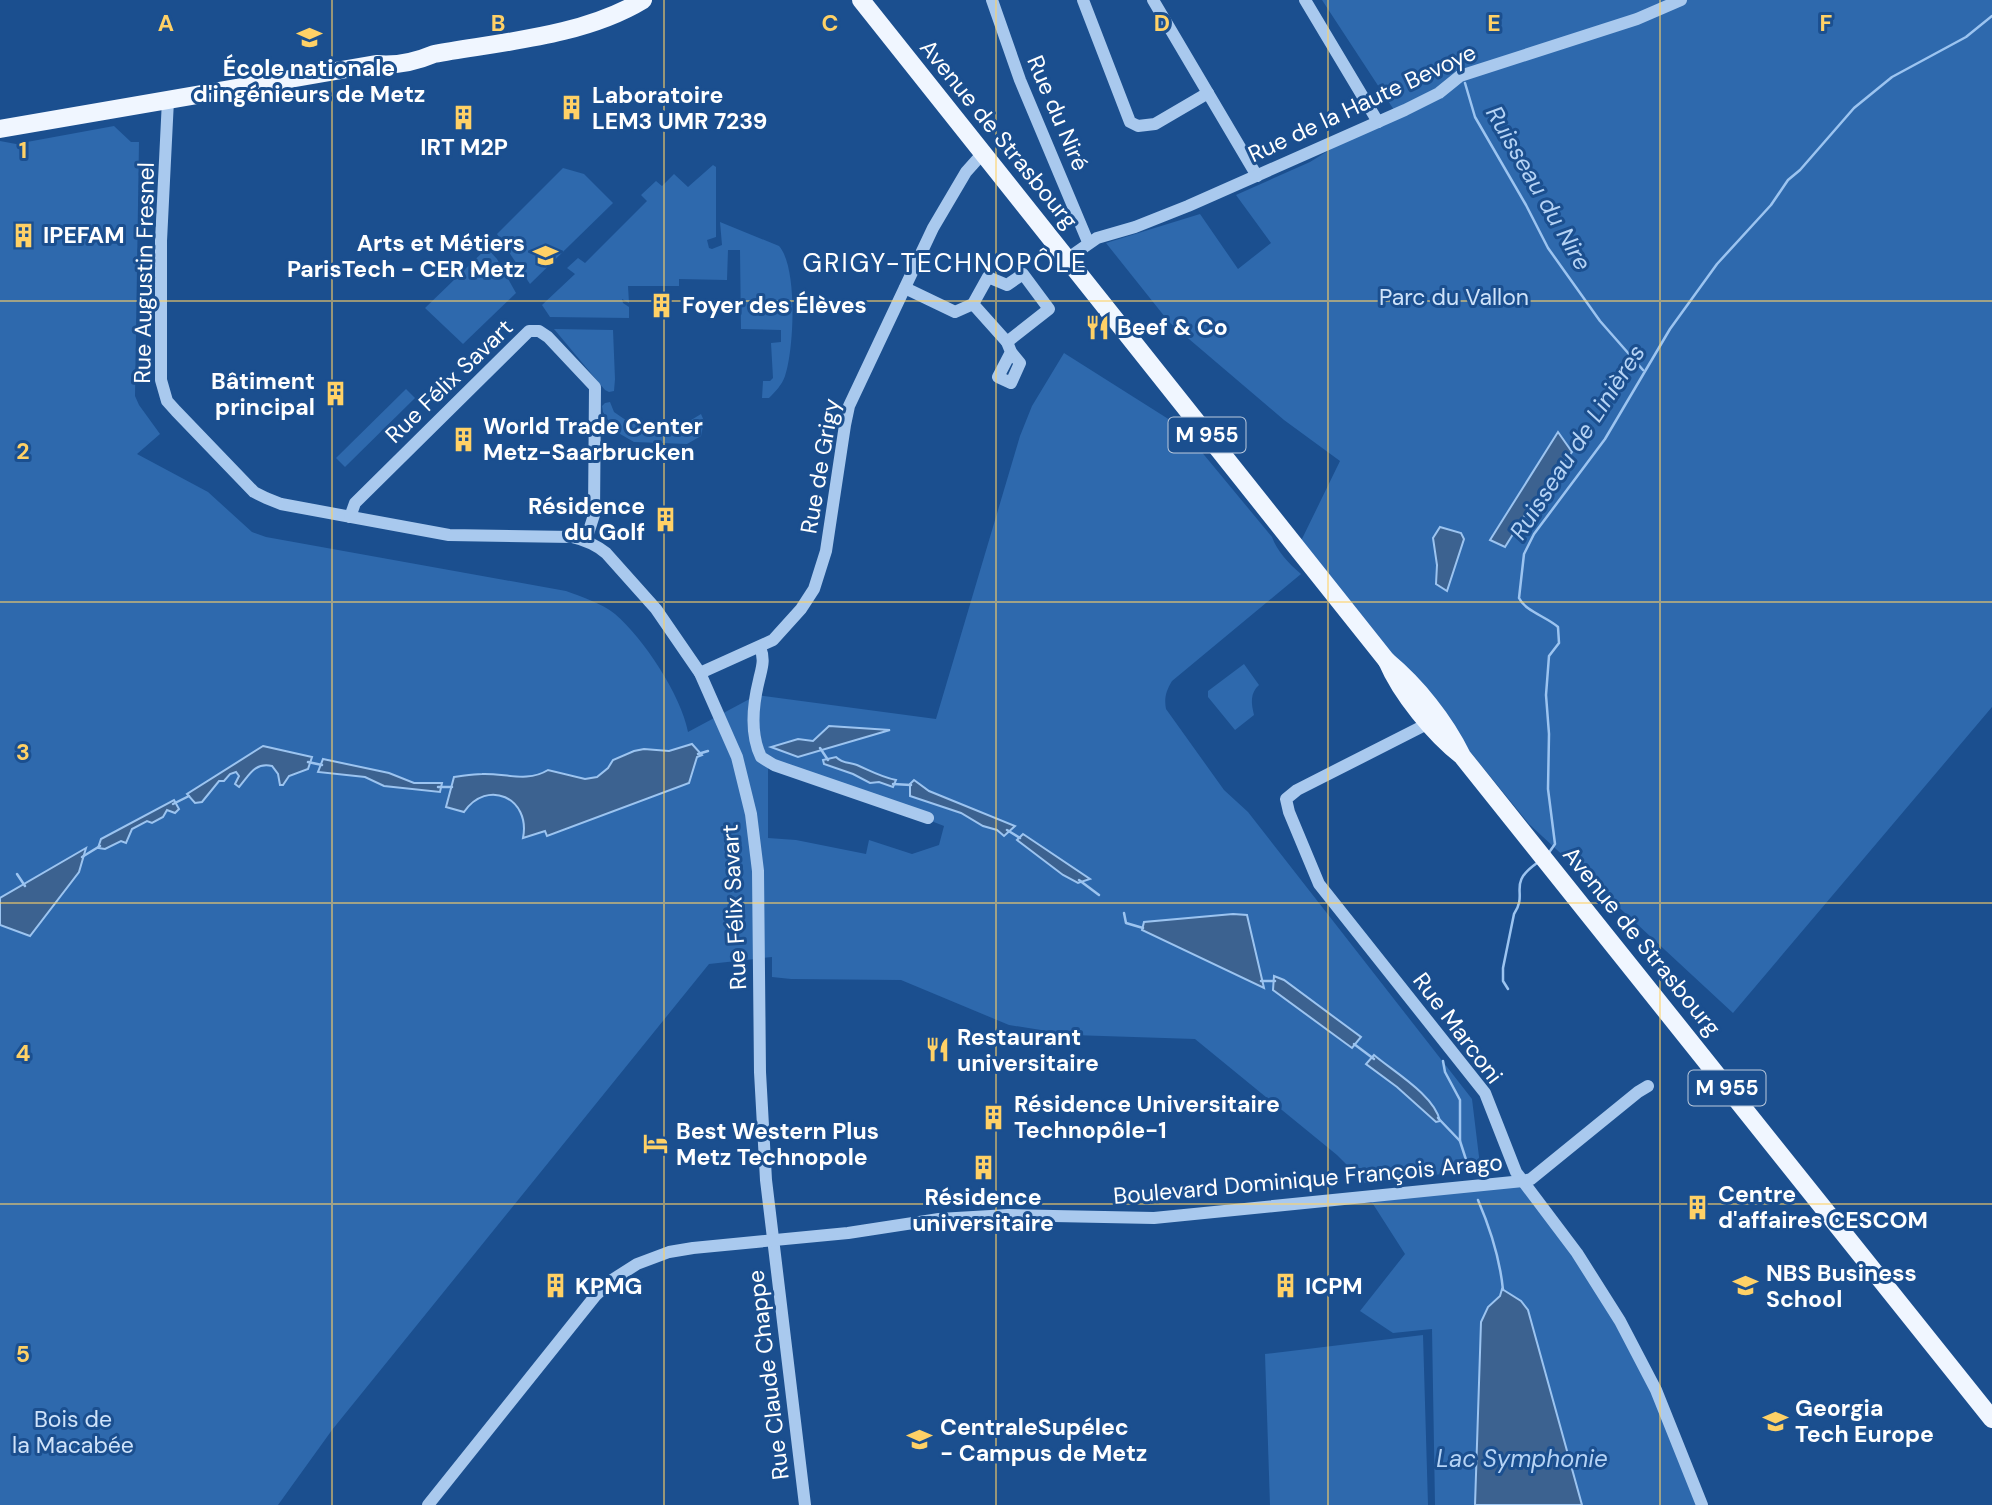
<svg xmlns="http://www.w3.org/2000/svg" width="1992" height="1505" font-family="'DM Sans',sans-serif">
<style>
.green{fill:#2e69ad;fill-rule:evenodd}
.water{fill:#3c6290;stroke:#9cc4f0;stroke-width:2}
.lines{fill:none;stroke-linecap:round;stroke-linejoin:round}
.stream{stroke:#9cc4f0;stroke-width:2.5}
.minor{stroke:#a9c9ee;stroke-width:12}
.major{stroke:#f0f6ff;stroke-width:18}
.grid{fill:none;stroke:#ffd166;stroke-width:2;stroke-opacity:0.55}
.labels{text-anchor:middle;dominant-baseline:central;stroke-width:6;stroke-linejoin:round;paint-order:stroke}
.shield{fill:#1b4f8f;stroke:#bbcadd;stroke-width:2}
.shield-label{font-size:21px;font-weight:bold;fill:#fff}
.poi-label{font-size:23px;font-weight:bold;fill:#fff;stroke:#1b4f8f;text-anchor:start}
.street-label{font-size:23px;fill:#fff;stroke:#1b4f8f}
.park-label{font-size:23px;fill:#cfe3fa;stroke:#1b4f8f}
.water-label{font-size:24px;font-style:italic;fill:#b5d3f5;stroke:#1b4f8f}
.quarter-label{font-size:26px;letter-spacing:2px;fill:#fff;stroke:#1b4f8f}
.grid-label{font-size:23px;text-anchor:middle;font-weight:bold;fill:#ffd166;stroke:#1b4f8f;stroke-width:6;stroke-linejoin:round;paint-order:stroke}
</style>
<rect width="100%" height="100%" fill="#1b4f8f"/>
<g class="green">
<polygon points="1322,0 1992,0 1992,707 1733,1013 1529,824 1300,543 1340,461 1284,420 1169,322 1106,243 1200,214 1238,269 1271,243 1236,195 1310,162 1394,110"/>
<path d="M114,126L131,142H139L135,396L139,405L160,434L137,454L208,492L252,532L266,537L566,591C582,597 601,603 615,614C644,639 681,695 688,732L757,695L936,719L1020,436L1032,406L1064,353L1181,427L1272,537C1277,551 1289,564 1301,574L1172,681C1166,691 1164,698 1166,709L1224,790L1248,812L1472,1099L1480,1165L1459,1172L1365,1183L1337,1155L1195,1039L1072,1035L1009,1025L901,980L791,979L772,977V957L709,964L332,1430L278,1505H0V141L16,144ZM768,766L908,812L944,826L939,845L912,854L869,840L866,854L796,840L768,838Z"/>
<path d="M713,165L716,167V237L707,240L709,248L712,249L722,245L720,222L779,246C798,267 794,350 785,376C782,385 775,392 769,398H762L763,381H770L773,378L771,343L781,342V330L741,329L740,250H728L727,280L679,279V286H628L629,303L622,299L623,303L629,307V318L550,317L542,305L575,274L567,268L578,258L585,263L647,201L641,195L656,181L662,186L674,174L688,187Z"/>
<polygon points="563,168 584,174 613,203 530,284 497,234"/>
<polygon points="487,248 497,259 516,293 463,344 425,308"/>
<polygon points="554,329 613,330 615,379 614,391 609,392 605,390"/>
<polygon points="406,389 415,398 345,467 336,458"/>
<polygon points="610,402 614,412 630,423 683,425 701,414 704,421 701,436 687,444 634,442 615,431 603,412 602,406 605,403"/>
<path d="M1244,664L1259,685C1250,693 1251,703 1254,715L1235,730L1208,697V691Z"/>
<polygon points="1523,1181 1620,1321 1702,1505 1435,1505 1432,1329 1393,1333 1360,1311 1405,1254 1373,1204 1365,1196"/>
<polygon points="1423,1335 1428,1505 1270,1505 1265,1354"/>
</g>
<g class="water">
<polygon points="1558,432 1572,452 1523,518 1505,547 1490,540"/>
<polygon points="1440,527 1461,533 1464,539 1447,591 1436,584 1437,565 1433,538"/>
<polygon points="829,726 890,730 798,757 771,747 798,739 813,741"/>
<path d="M692,744L702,755L697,757L689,783L547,836L545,831L523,838C531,798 487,778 464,812L446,807L454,777C463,776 473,774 482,774C505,773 527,783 548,770L585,779L597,777L608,768L613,760L634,751L644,749L669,751Z"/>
<path d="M263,746L312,757L308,769L289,776L283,785H280L278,774L272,766C254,762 249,776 239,787L235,784L239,776L236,772L230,774L224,781H219L202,802L195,803L187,794Z"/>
<path d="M836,757C843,764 849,762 857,765C871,771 881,777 896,780L893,787L879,782L870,783L853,774L824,764L823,760Z"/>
<polygon points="323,759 389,773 414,783 442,783 440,792 384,786 365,777 318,772"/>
<polygon points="914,780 929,791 1015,826 1004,836 997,830 983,826 961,813 910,796 910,784"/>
<polygon points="174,800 179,809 175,813 167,810 163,817 152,823 147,821 132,829 126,843 121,841 105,849 98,848 101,839"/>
<polygon points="1023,834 1090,879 1078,883 1063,875 1017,840"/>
<polygon points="86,848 79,872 30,936 0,925 0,898"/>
<polygon points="1233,914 1247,915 1264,988 1142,930 1144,922"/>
<polygon points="1274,976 1284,980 1361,1037 1352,1048 1273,990"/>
<path d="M1374,1055C1394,1072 1434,1095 1440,1121L1436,1122L1397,1087L1366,1064Z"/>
<polygon points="1502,1289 1521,1301 1528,1310 1582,1505 1475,1505 1481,1322 1488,1307 1500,1296"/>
</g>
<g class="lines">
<g class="stream">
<polyline points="1465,83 1475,117 1526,205 1548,248 1600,321 1643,370"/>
<polyline points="820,748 828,760"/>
<polyline points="698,754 708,751"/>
<polyline points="308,762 322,765"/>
<polyline points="893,784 911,785"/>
<polyline points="438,787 452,787"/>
<polyline points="173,804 189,796"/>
<polyline points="1007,830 1020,838"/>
<path d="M1548,854L1555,844L1548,789L1549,734L1546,695L1549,656L1559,643L1558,627C1547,617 1525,611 1519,598L1524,554L1534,534L1605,439L1670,329L1717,264L1771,205L1788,180L1800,170L1854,108L1892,77L1966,37L1992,16"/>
<polyline points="82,857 100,846"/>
<polyline points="17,874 25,886"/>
<polyline points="1079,880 1099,895"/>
<polyline points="1124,913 1126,923 1143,928"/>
<polyline points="1261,981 1275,981"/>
<path d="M1508,989L1503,981V968L1514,914C1529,892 1506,885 1537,863"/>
<polyline points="1354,1044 1374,1059"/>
<polyline points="1443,1061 1445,1072 1460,1100 1460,1141"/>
<polyline points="1438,1118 1460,1141 1470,1172"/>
<path d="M1478,1200C1490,1228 1500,1259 1503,1290"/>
</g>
<g class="minor">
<polyline points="992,0 1020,80 1088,242"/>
<polyline points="1083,0 1130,122 1138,126 1155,124 1208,93"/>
<polyline points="1153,0 1257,176"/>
<polyline points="1305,0 1378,122"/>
<path d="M168,100L161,241V380L167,401L176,411L254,492L266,498L281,504L449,535L572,537C585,540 595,544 606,553L656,609L700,673L737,757L751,814L758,871L760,1072L766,1180L805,1505"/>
<polyline points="1067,259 1097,238 1135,227 1188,206 1405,110 1439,93 1460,76 1637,19 1681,0"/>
<polyline points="905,288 955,312 973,304 988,277 1007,285 1023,274 1049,309 1007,342 973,304"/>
<polyline points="1007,342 1011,352 998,377 1011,383 1020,363 1011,352"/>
<polyline points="350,517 355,503 529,331 539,331 548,337 595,387 594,515 586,540"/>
<path d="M760,647C765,660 762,667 759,680C753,704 750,734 761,757L774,765L928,818"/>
<polyline points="700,673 773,640 801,609 814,589 826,551 845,425 849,406 933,228 966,172 983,153"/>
<polyline points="1429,723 1297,790 1286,799 1289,812 1319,884 1485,1093 1516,1172 1577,1253 1620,1321 1656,1390 1702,1505"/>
<polyline points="428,1505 596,1295 612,1280 637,1264 669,1252 693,1248 848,1233 939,1219 1008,1215 1154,1218 1523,1181 1531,1179 1638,1092 1648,1086"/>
</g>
<g class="major">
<polyline points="861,0 1387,661"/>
<path d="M0,129L376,64C396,66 415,62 434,54C501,42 584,36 643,0"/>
<path d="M1462,756C1434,734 1401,694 1387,661C1417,686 1445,721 1462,756L1992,1419"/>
</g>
</g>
<path class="grid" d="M332,0V1505M664,0V1505M996,0V1505M1328,0V1505M1660,0V1505M0,301H1992M0,602H1992M0,903H1992M0,1204H1992"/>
<defs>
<symbol id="university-bare" viewBox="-9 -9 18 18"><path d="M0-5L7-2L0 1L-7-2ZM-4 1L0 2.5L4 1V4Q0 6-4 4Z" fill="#ffd166" stroke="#1b4f8f" stroke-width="2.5" paint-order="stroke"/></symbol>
<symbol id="building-bare" viewBox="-9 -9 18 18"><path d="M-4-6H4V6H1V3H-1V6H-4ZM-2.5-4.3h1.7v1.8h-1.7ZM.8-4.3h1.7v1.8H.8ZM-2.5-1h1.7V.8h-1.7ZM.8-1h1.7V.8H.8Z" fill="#ffd166" stroke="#1b4f8f" stroke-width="2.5" paint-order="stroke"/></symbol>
<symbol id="restaurant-bare" viewBox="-9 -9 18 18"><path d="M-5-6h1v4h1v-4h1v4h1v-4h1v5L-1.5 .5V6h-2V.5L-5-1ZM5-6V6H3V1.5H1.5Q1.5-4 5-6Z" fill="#ffd166" stroke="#1b4f8f" stroke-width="2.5" paint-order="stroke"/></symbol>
<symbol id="hotel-bare" viewBox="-9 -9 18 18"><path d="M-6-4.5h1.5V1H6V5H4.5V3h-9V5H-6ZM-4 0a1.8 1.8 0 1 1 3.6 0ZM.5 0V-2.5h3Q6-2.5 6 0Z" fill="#ffd166" stroke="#1b4f8f" stroke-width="2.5" paint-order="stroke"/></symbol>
</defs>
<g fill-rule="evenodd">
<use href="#university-bare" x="292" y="20" width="35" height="35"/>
<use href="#building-bare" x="554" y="90" width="35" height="35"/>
<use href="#building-bare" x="446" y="100" width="35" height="35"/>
<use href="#building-bare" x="6" y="218" width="35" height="35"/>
<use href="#university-bare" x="528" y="238" width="35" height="35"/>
<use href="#building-bare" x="644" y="288" width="35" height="35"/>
<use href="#restaurant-bare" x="1080" y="310" width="35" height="35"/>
<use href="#building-bare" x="318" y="376" width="35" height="35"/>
<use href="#building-bare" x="446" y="422" width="35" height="35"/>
<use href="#building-bare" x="648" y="502" width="35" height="35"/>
<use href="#restaurant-bare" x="920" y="1032" width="35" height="35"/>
<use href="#building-bare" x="976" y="1100" width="35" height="35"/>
<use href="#hotel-bare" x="638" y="1126" width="35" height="35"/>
<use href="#building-bare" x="966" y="1150" width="35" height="35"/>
<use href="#building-bare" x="1680" y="1190" width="35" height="35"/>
<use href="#building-bare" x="538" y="1268" width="35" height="35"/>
<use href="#building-bare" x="1268" y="1268" width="35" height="35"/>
<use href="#university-bare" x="1728" y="1268" width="35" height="35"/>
<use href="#university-bare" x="1758" y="1404" width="35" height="35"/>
<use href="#university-bare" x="902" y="1422" width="35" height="35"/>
</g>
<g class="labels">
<g class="shield">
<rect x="1168.5" y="417.5" width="77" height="35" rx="5"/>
<rect x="1688.5" y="1070.5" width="77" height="35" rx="5"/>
</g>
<g class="shield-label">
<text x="1207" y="435">M 955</text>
<text x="1727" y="1088">M 955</text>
</g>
<g class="poi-label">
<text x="309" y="68" text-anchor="middle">École nationale<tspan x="309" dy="26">d'ingénieurs de Metz</tspan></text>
<text x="592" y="95">Laboratoire<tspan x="592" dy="26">LEM3 UMR 7239</tspan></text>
<text x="464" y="147" text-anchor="middle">IRT M2P</text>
<text x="43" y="235">IPEFAM</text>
<text x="525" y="243" text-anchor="end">Arts et Métiers<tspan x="525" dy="26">ParisTech - CER Metz</tspan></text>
<text x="682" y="305">Foyer des Élèves</text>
<text x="1117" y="327">Beef &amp; Co</text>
<text x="315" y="381" text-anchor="end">Bâtiment<tspan x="315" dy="26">principal</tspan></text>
<text x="483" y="426">World Trade Center<tspan x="483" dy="26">Metz-Saarbrucken</tspan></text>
<text x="645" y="506" text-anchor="end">Résidence<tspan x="645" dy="26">du Golf</tspan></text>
<text x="957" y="1037">Restaurant<tspan x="957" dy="26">universitaire</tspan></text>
<text x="1014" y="1104">Résidence Universitaire<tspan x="1014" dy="26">Technopôle-1</tspan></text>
<text x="676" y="1131">Best Western Plus<tspan x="676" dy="26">Metz Technopole</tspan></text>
<text x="1718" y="1194">Centre<tspan x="1718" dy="26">d'affaires CESCOM</tspan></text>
<text x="983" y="1197" text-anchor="middle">Résidence<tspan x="983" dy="26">universitaire</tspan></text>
<text x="1766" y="1273">NBS Business<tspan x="1766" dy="26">School</tspan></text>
<text x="575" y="1286">KPMG</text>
<text x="1305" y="1286">ICPM</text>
<text x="1795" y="1408">Georgia<tspan x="1795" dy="26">Tech Europe</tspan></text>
<text x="940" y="1427">CentraleSupélec<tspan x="940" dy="26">- Campus de Metz</tspan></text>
</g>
<g class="street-label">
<text transform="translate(1362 103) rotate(-25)">Rue de la Haute Bevoye</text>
<text transform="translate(1058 113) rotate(67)">Rue du Niré</text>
<text transform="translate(999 134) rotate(51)">Avenue de Strasbourg</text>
<text transform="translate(144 273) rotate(-89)">Rue Augustin Fresnel</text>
<text transform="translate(449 381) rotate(-44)">Rue Félix Savart</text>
<text transform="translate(820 466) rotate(-80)">Rue de Grigy</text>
<text transform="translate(734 907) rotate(-93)">Rue Félix Savart</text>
<text transform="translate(1642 941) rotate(51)">Avenue de Strasbourg</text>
<text transform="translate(1458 1028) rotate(53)">Rue Marconi</text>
<text transform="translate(1308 1179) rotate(-5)">Boulevard Dominique François Arago</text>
<text transform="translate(768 1375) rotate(-97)">Rue Claude Chappe</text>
</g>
<g class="park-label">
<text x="1454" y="297">Parc du Vallon</text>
<text x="73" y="1419">Bois de<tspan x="73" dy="26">la Macabée</tspan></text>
</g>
<g class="water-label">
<text transform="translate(1539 188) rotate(60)">Ruisseau du Nire</text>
<text transform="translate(1577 442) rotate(-57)">Ruisseau de Linières</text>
<text x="1522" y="1458">Lac Symphonie</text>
</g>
<g class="quarter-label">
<text x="945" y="263">GRIGY-TECHNOPÔLE</text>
</g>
</g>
<g class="grid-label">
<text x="166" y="31">A</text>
<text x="498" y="31">B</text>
<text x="830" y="31">C</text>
<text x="1162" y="31">D</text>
<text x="1494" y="31">E</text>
<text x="1826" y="31">F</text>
<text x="23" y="158">1</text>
<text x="23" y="459">2</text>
<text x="23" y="760">3</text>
<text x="23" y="1061">4</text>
<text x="23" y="1362">5</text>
</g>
</svg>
